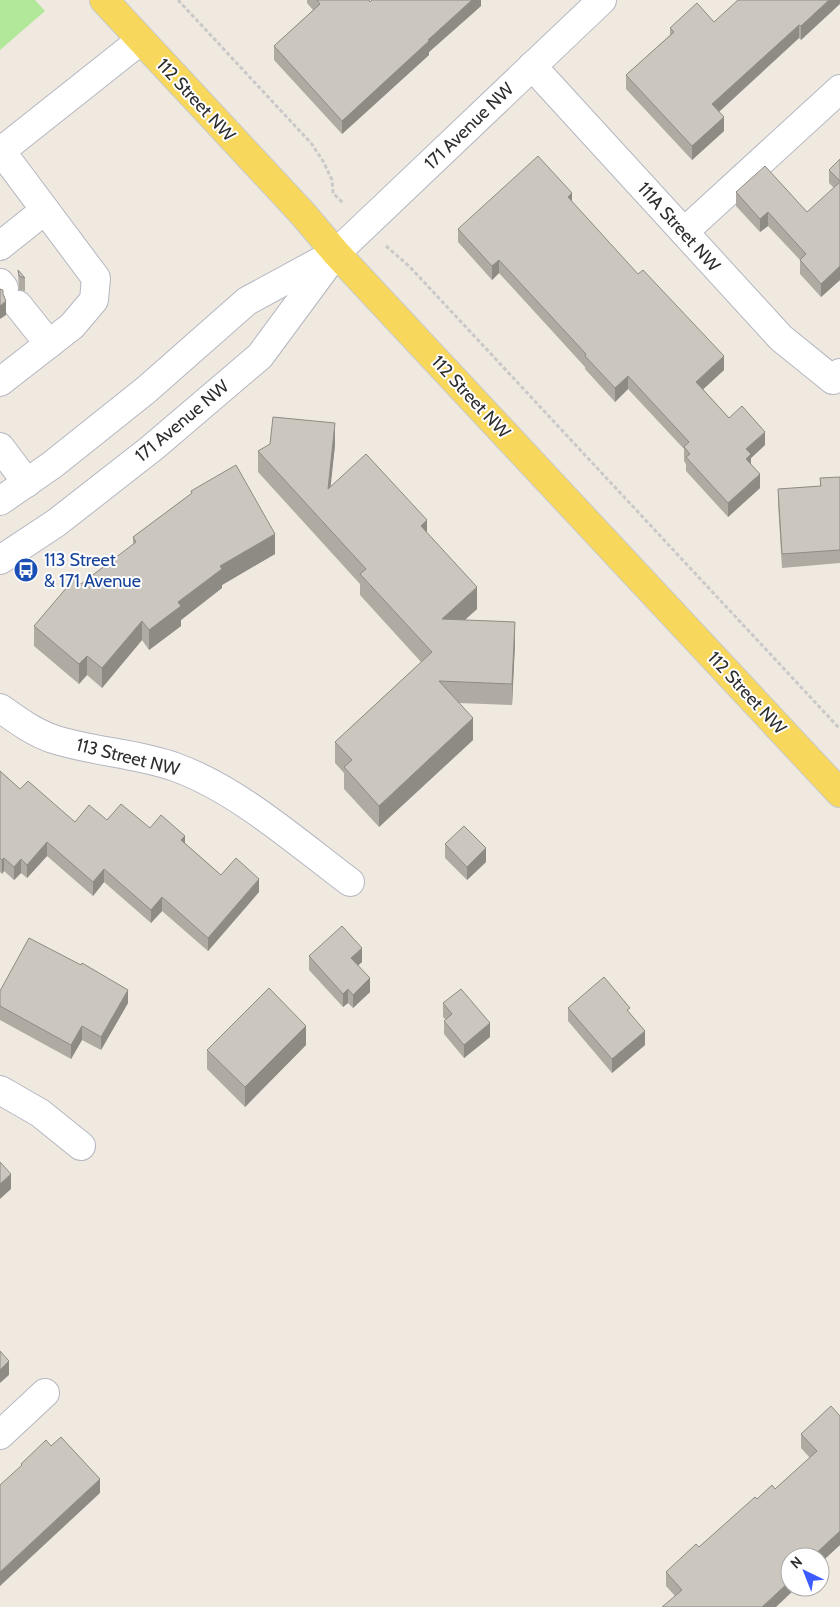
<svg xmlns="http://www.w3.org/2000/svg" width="840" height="1607" font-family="Cabin,sans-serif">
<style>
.green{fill:#b2e89a}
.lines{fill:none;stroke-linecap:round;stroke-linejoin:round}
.minor-casing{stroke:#b4b6c1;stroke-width:30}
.major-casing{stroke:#c9c9c9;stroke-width:30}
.path{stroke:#c9c9c9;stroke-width:3;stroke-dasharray:4 2.5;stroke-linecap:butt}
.minor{stroke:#fff;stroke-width:28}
.major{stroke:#f8d85c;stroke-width:28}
.wall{fill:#afaba3}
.shaded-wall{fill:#8e8b85}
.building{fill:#cbc7be;stroke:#8e8b85}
.labels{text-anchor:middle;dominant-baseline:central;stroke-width:4;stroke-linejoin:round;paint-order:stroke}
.street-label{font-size:18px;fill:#2e2e2e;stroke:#fff}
.transit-label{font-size:18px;fill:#164399;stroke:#fff;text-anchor:start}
</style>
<rect width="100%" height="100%" fill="#efe9e0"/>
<polygon class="green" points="0,0 35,0 45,11 0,50"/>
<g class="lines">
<defs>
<g id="minor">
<polyline points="532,66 781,338 833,380 840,373"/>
<polyline points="684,232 840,89"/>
<polyline points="0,246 45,210"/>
<polyline points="0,283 4,288"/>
<polyline points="18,305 49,344"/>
<polyline points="0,382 72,326 94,300 96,278 1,151 141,40"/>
<polyline points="0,447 27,483"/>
<polyline points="0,501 52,465 146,390 247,301 328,257"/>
<polyline points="0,560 56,523 152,448 260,356 336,253 602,0"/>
<path d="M0,708C17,720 33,732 53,739C93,752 136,753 175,767C237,789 298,843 350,882"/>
<polyline points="0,1090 40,1113 81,1146"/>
<polyline points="0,1435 45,1393"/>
</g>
<polyline id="major" points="104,0 303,214 336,253 840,793"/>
</defs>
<use href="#minor" class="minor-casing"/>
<use href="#major" class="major-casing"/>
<g class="path">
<polyline points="178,0 311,143 323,161 332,180 333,193 344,204"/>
<polyline points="386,246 410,267 840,729"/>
</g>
<use href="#minor" class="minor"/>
<use href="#major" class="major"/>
</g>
<g class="wall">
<polygon points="307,0 369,0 370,2 481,0 481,6 429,52 429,55 342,134 274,60 274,46 313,10 307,3"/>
<polygon points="840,0 801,40 799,38 719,112 724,131 692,160 626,89 626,75 670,35 670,28 714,22"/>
<polygon points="840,159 840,280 821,297 800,274 800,260 768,226 760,232 736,206 736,192 807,212 834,188 829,183 829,170"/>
<polygon points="572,202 724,370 703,389 729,418 765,445 751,458 751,464 760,488 728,517 686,471 686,464 684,461 684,449 628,389 615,402 585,369 585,367 499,273 492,280 458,242 458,229"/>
<polygon points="18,270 25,278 25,291 19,290"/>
<polygon points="335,445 330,487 427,533 477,609 465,620 515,643 512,705 459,703 473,740 379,827 344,789 344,773 335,763 335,742 421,662 360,595 360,584 258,472 258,451"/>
<polygon points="840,477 840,563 782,568 778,503 778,489 820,486 820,478"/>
<polygon points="191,491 275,554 222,585 222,588 181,620 181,626 149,650 142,640 102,688 87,675 79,684 34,646 34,626 81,584 133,545 133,537 191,494"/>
<polygon points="0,771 20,789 75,822 107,820 150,828 185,843 221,875 259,892 208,951 162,911 151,923 104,882 93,896 47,856 27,878 21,873 14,880 4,871 2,874 0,872"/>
<polygon points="445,844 486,862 467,880 445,858"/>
<polygon points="309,956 362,962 358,965 370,992 353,1008 348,1003 343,1007 309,970"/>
<polygon points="0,991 128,1003 101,1050 82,1040 71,1059 0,1020"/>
<polygon points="443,1003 490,1037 464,1058 444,1034 444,1021 446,1020 443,1017"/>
<polygon points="568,1008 630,1014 645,1045 612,1073 568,1021"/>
<polygon points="306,1045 245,1107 207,1069 207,1050"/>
<polygon points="831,1406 840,1545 794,1588 794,1590 675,1596 666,1586 666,1572 699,1547 757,1499 775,1489 810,1458 801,1448 801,1434"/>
</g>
<g class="shaded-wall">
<polygon points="472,0 481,0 481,6 429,52 429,55 342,134 342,121 428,40"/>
<polygon points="829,0 840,0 840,4 801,40 801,26"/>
<polygon points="799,25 799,38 712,118 712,104"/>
<polygon points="724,117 724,131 692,160 692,146"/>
<polygon points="572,193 572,206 568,197"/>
<polygon points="768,212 768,226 760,232 760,219"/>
<polygon points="499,260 499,273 492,280 492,266"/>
<polygon points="840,266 840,280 821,297 821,284"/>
<polygon points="6,301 6,315 0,319 0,306"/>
<polygon points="724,356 724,370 696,396 696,382"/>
<polygon points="628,376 628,389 615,402 615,388"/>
<polygon points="335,423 335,445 328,511 328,489"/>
<polygon points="765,432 765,445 751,458 751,468 746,473 746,449"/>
<polygon points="760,474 760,488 728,517 728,503"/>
<polygon points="427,520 427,542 421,526"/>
<polygon points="275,534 275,554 222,585 222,588 181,620 181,626 149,650 149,630 178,602 220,566"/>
<polygon points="477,587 477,609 442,640 442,619"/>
<polygon points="142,621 142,640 102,688 102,668"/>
<polygon points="515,622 515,643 512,705 512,684"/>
<polygon points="87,656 87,675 79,684 79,664"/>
<polygon points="473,718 473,740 379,827 379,806"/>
<polygon points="185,836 185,849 181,840"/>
<polygon points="47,842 47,856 27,878 27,865"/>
<polygon points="486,848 486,862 467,880 467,867"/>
<polygon points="4,858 4,871 2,874 2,860"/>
<polygon points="21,859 21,873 14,880 14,867"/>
<polygon points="104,869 104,882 93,896 93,882"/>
<polygon points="259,879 259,892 208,951 208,938"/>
<polygon points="162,897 162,911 151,923 151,910"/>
<polygon points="362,948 362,962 351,972 351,958"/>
<polygon points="370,978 370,992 353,1008 353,995"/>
<polygon points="348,989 348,1003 343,1007 343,994"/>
<polygon points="128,990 128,1003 101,1050 101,1037"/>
<polygon points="490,1023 490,1037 464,1058 464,1045"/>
<polygon points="82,1026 82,1040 71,1059 71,1045"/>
<polygon points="306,1026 306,1045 245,1107 245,1087"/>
<polygon points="645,1031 645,1045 612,1073 612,1059"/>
<polygon points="11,1174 11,1189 0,1199 0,1184"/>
<polygon points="9,1361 9,1375 0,1383 0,1370"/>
<polygon points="100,1479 100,1493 0,1586 0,1572"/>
<polygon points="840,1531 840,1545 820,1563 820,1557 812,1557"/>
<polygon points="790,1581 790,1587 795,1587 794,1590 776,1607 762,1607"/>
</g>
<g class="building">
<polygon points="317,0 369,0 370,2 372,0 472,0 428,40 429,41 342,121 274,46 320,4"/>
<polygon points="738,0 829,0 801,26 799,25 712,104 724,117 692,146 626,75 674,32 670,28 697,3 714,22"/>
<polygon points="538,156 572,193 568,197 638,274 643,270 724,356 696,382 729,418 742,406 765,432 746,449 751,454 746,459 760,474 728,503 686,457 690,454 684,447 689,442 628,376 615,388 585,356 586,354 499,260 492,266 458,229"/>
<polygon points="840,159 840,181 829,170"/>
<polygon points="765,166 807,212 840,182 840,266 821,284 800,260 806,254 768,212 760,219 736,192"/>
<polygon points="18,270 25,278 19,276"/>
<polygon points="0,289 3,290 3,294 6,301 0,306"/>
<polygon points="273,417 335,423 328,489 366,454 427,520 421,526 477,587 442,619 515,622 512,684 439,681 473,718 379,806 344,767 352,760 335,742 432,652 360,574 366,569 258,451 270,444"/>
<polygon points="236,465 275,534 220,566 222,569 178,602 181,606 149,630 142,621 102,668 87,656 79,664 34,626 74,579 81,584 136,542 133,537 192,493 191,491"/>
<polygon points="840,477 840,550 782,554 778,489 821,486 820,478"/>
<polygon points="0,771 20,789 28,781 75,822 89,805 107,820 121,804 150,828 161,815 185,836 181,840 221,875 236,858 259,879 208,938 162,897 151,910 104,869 93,882 47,842 27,865 21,859 14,867 4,858 2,860 0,858"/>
<polygon points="464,826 486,848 467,867 445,844"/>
<polygon points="342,926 362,948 351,958 370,978 353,995 348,989 343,994 309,956"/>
<polygon points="29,938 81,965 82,963 128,990 101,1037 82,1026 71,1045 0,1006 0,991"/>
<polygon points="604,977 630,1008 627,1010 645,1031 612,1059 568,1008"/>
<polygon points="269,988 306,1026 245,1087 207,1050"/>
<polygon points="461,989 490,1023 464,1045 444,1021 452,1014 443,1003"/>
<polygon points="0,1162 11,1174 0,1184"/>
<polygon points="0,1351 9,1361 0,1370"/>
<polygon points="831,1406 840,1416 840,1531 812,1557 790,1557 790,1581 762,1607 662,1607 682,1590 666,1572 696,1544 699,1547 755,1497 757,1499 772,1485 775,1489 817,1451 801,1434"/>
<polygon points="61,1437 100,1479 0,1572 0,1485 22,1465 21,1464 46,1440 51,1446"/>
</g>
<defs>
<symbol id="bus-disc" viewBox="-11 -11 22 22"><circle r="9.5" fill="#1a4fb4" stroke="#fff"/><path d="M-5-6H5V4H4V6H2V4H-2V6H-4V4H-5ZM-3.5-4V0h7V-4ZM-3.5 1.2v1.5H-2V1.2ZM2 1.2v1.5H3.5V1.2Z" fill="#fff"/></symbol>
</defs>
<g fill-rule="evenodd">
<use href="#bus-disc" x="12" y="556" width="28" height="28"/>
</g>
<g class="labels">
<g class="street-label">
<text transform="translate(196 100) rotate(47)">112 Street NW</text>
<text transform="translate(469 126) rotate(-44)">171 Avenue NW</text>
<text transform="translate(679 227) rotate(48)">111A Street NW</text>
<text transform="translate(471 397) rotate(47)">112 Street NW</text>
<text transform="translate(182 421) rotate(-40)">171 Avenue NW</text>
<text transform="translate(747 693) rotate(47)">112 Street NW</text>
<text transform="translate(128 757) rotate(14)">113 Street NW</text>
</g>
<g class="transit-label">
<text x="44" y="560">113 Street<tspan x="44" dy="21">&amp; 171 Avenue</tspan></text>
</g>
</g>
<g transform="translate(805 1572) rotate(317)"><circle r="24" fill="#ffffff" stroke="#ababab"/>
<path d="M0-4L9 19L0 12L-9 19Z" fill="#3d5bff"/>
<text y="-8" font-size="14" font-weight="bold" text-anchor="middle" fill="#2e2e2e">N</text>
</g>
</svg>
